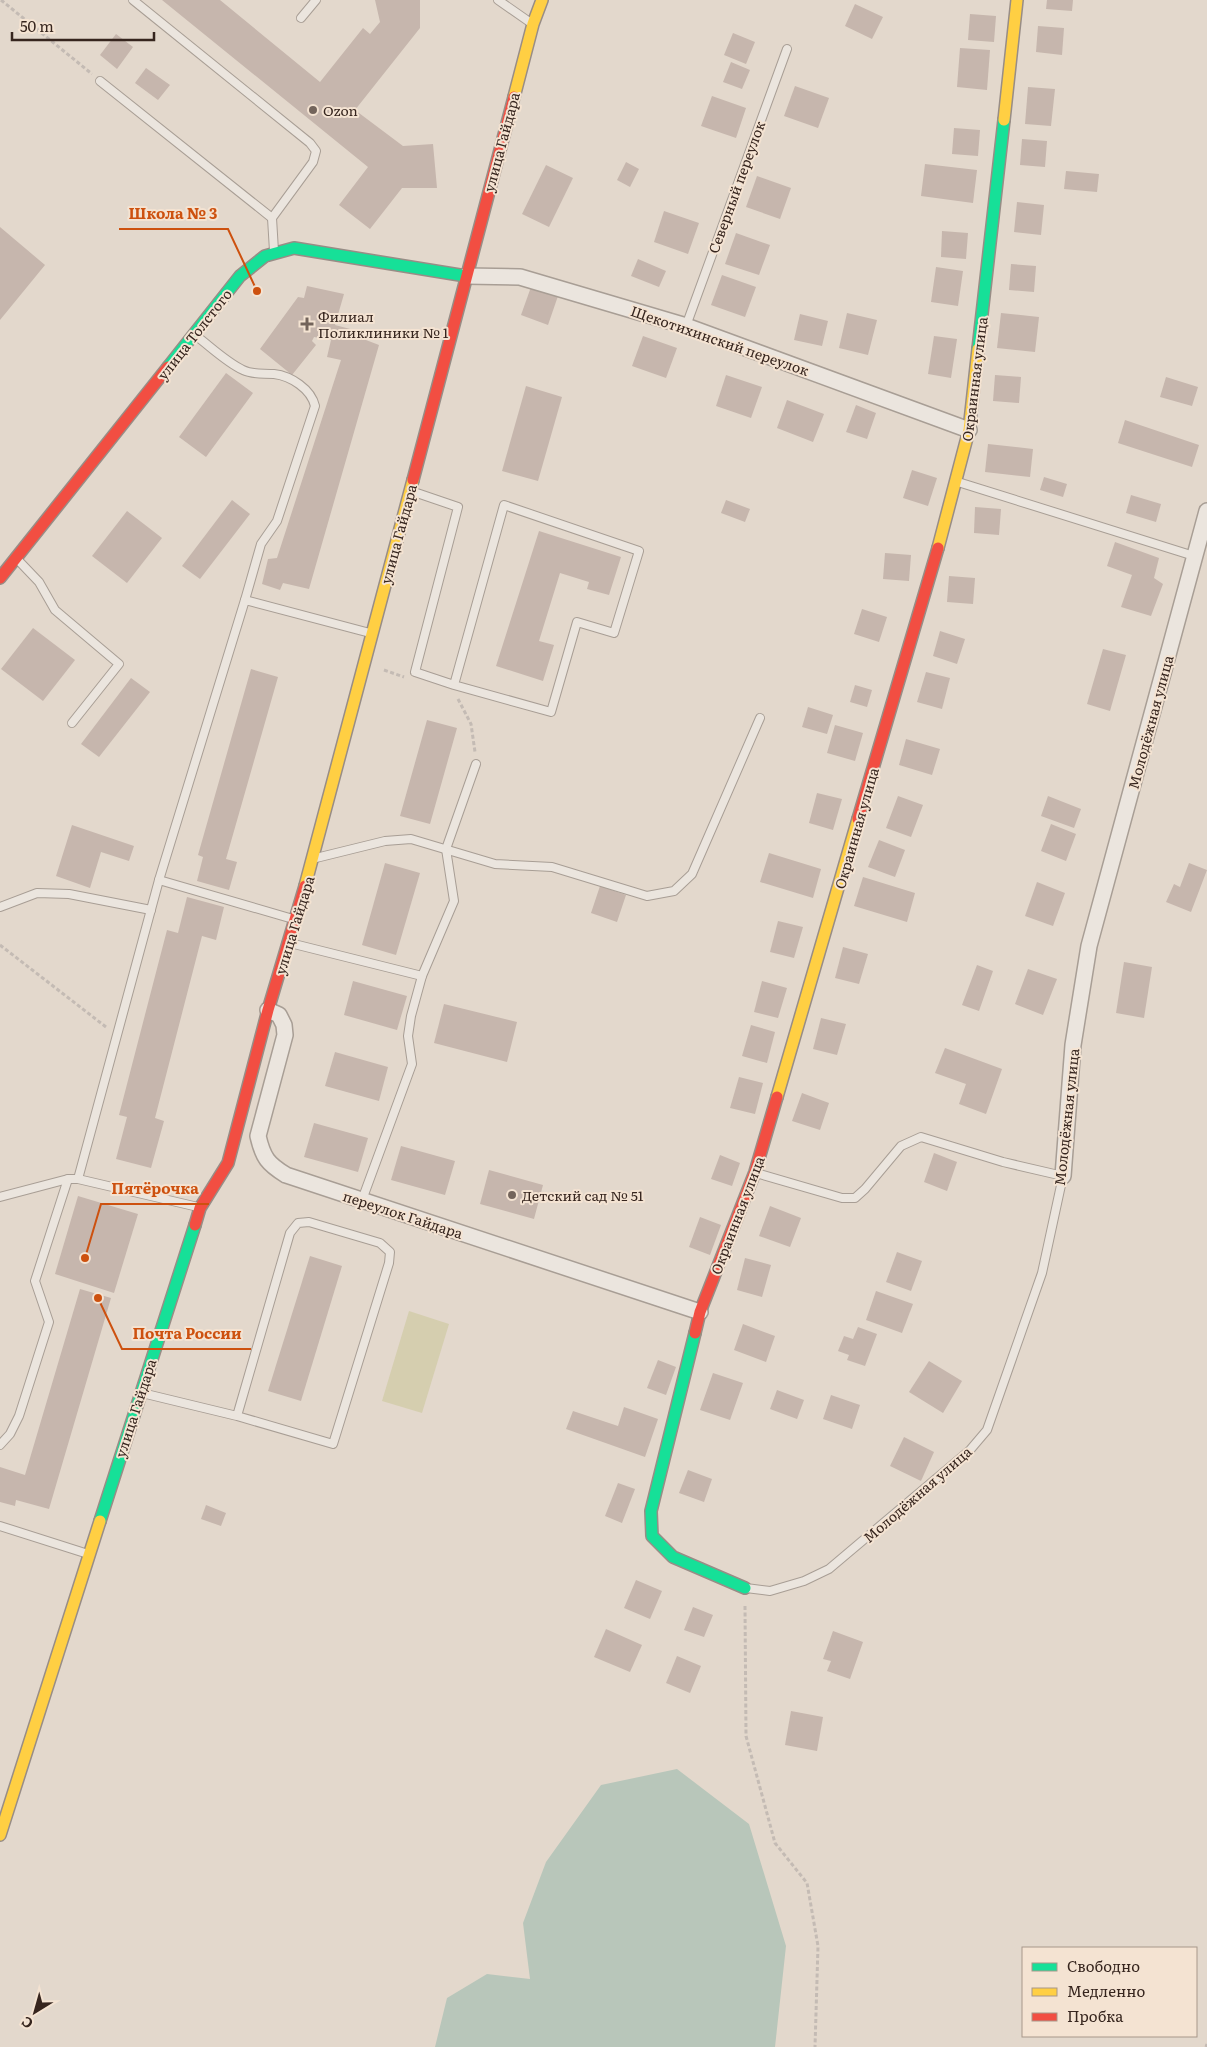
<svg xmlns="http://www.w3.org/2000/svg" width="1207" height="2047" font-family="Literata,serif">
<style>
.green{fill:#d5ceaf}
.water{fill:#b8c6ba}
.building{fill:#c6b6ad}
.lines{fill:none;stroke-linecap:round;stroke-linejoin:round}
.lane-casing{stroke:#a89e95;stroke-width:10}
.street-casing{stroke:#a89e95;stroke-width:18}
.fast-casing{stroke:#988d86;stroke-width:14}
.slow-casing{stroke:#988d86;stroke-width:14}
.jam-casing{stroke:#988d86;stroke-width:14}
.path{stroke:#c4bbb4;stroke-width:3;stroke-dasharray:4 2.5;stroke-linecap:butt}
.lane{stroke:#ebe5de;stroke-width:8}
.street{stroke:#ebe5de;stroke-width:15}
.fast{stroke:#16e098;stroke-width:11}
.slow{stroke:#ffcf43;stroke-width:11}
.jam{stroke:#f24e42;stroke-width:11}
.poi-dot{fill:#73645b;stroke:#f4e3d2;stroke-width:2}
.labels{text-anchor:middle;dominant-baseline:central;stroke-width:4;stroke-linejoin:round;paint-order:stroke}
.poi-label{font-size:14px;fill:#36251e;stroke:#f4e3d2;text-anchor:start}
.street-label{font-size:14px;fill:#36251e;stroke:#f4e3d2}
.leader{fill:none;stroke:#cd510f;stroke-width:2}
.callout-dot{fill:#cd510f;stroke:#f4e3d2;stroke-width:2}
.callout-label{font-size:15px;text-anchor:middle;font-weight:bold;fill:#cd510f;stroke:#f4e3d2;stroke-width:4;stroke-linejoin:round;paint-order:stroke}
</style>
<rect width="100%" height="100%" fill="#e3d8cc"/>
<polygon class="green" points="409,1311 449,1324 422,1413 382,1401"/>
<polygon class="water" points="677,1769 749,1824 786,1946 775,2047 435,2047 447,1998 487,1974 530,1979 523,1923 546,1862 601,1785"/>
<g class="building">
<polygon points="162,0 220,0 320,82 363,28 370,34 380,22 375,0 420,0 420,28 355,110 403,146 433,144 437,188 402,188 370,229 339,205 368,167"/>
<polygon points="1047,0 1073,0 1072,11 1046,9"/>
<polygon points="855,4 883,17 872,39 845,26"/>
<polygon points="970,14 996,16 994,42 968,40"/>
<polygon points="1038,26 1064,28 1062,55 1036,52"/>
<polygon points="733,33 755,42 746,64 724,55"/>
<polygon points="116,34 133,47 117,69 100,55"/>
<polygon points="960,48 990,50 987,90 957,87"/>
<polygon points="731,62 750,70 742,89 723,82"/>
<polygon points="146,68 170,85 158,100 135,83"/>
<polygon points="795,86 829,98 818,128 784,116"/>
<polygon points="1028,87 1055,89 1051,126 1025,124"/>
<polygon points="712,96 746,108 736,138 701,126"/>
<polygon points="954,128 980,130 978,156 952,154"/>
<polygon points="1022,139 1047,141 1045,167 1020,165"/>
<polygon points="626,162 639,169 630,187 617,180"/>
<polygon points="925,164 977,170 973,203 921,196"/>
<polygon points="546,165 573,178 549,227 522,214"/>
<polygon points="1066,171 1099,174 1097,192 1064,189"/>
<polygon points="757,176 791,188 780,219 746,207"/>
<polygon points="1017,202 1044,205 1041,235 1014,232"/>
<polygon points="664,211 699,223 688,254 654,242"/>
<polygon points="0,227 45,265 0,320"/>
<polygon points="942,231 968,233 966,259 941,257"/>
<polygon points="736,233 770,245 759,275 725,264"/>
<polygon points="638,259 666,271 659,287 631,276"/>
<polygon points="1011,264 1036,266 1034,292 1009,290"/>
<polygon points="936,267 963,271 958,306 931,302"/>
<polygon points="722,275 756,287 745,317 711,305"/>
<polygon points="307,286 344,294 335,325 354,330 353,335 379,345 309,589 283,583 280,590 262,584 268,559 277,558 341,360 327,357 331,340 314,337 312,341 316,345 292,375 260,349 298,297 304,298"/>
<polygon points="531,287 558,296 548,325 521,315"/>
<polygon points="847,313 877,320 868,355 839,348"/>
<polygon points="1001,313 1039,317 1035,352 997,348"/>
<polygon points="800,314 828,321 822,346 794,340"/>
<polygon points="643,336 677,348 666,378 632,366"/>
<polygon points="934,336 957,339 951,378 928,374"/>
<polygon points="226,373 253,393 206,457 179,437"/>
<polygon points="726,375 762,387 751,418 716,406"/>
<polygon points="995,375 1021,377 1019,403 993,401"/>
<polygon points="1166,377 1198,387 1192,406 1160,397"/>
<polygon points="526,386 562,397 538,481 502,471"/>
<polygon points="787,400 824,414 813,442 777,428"/>
<polygon points="856,405 876,413 867,439 846,432"/>
<polygon points="1125,420 1199,445 1192,467 1118,443"/>
<polygon points="988,444 1033,449 1030,477 985,472"/>
<polygon points="912,470 937,478 928,506 903,498"/>
<polygon points="1044,477 1067,484 1063,497 1040,490"/>
<polygon points="1131,495 1161,504 1156,522 1126,513"/>
<polygon points="232,500 250,514 200,579 182,566"/>
<polygon points="726,500 750,509 745,522 721,513"/>
<polygon points="975,507 1001,509 999,535 974,533"/>
<polygon points="127,511 162,538 127,583 92,556"/>
<polygon points="539,531 621,557 609,595 587,589 589,582 560,573 539,641 554,645 543,681 496,666"/>
<polygon points="1115,542 1159,558 1154,578 1163,584 1151,616 1121,607 1132,575 1107,566"/>
<polygon points="885,553 911,555 909,581 883,579"/>
<polygon points="949,576 975,578 973,604 947,602"/>
<polygon points="862,609 887,617 879,642 854,634"/>
<polygon points="33,628 75,660 43,701 1,669"/>
<polygon points="940,631 965,639 957,664 933,656"/>
<polygon points="1103,649 1126,655 1110,711 1087,704"/>
<polygon points="251,669 278,677 226,859 237,862 229,890 197,881 203,857 198,855"/>
<polygon points="926,672 950,678 942,709 917,702"/>
<polygon points="131,678 150,692 99,757 81,744"/>
<polygon points="855,685 872,690 867,707 850,702"/>
<polygon points="808,707 833,715 827,734 802,727"/>
<polygon points="427,720 457,728 430,824 400,816"/>
<polygon points="835,725 863,733 855,761 827,753"/>
<polygon points="906,739 940,749 932,775 899,765"/>
<polygon points="817,793 842,799 833,830 809,823"/>
<polygon points="898,796 923,805 911,837 886,828"/>
<polygon points="1048,796 1081,809 1074,828 1041,816"/>
<polygon points="1051,824 1076,834 1066,861 1041,851"/>
<polygon points="72,825 134,846 129,861 101,852 90,888 56,876"/>
<polygon points="879,840 905,850 895,877 868,867"/>
<polygon points="769,853 821,869 813,898 760,882"/>
<polygon points="385,863 420,873 396,955 362,945"/>
<polygon points="1189,863 1207,870 1191,912 1166,902 1174,884 1180,887"/>
<polygon points="863,877 915,893 907,922 854,906"/>
<polygon points="1037,882 1065,893 1053,926 1025,916"/>
<polygon points="600,886 626,895 617,922 591,913"/>
<polygon points="187,897 224,907 216,940 202,936 155,1118 164,1121 151,1168 116,1159 127,1117 119,1115 167,930 178,933"/>
<polygon points="778,921 803,927 794,958 770,952"/>
<polygon points="843,947 868,954 859,984 835,978"/>
<polygon points="1124,962 1152,967 1144,1018 1116,1013"/>
<polygon points="977,965 993,971 979,1011 962,1005"/>
<polygon points="1028,969 1057,979 1043,1015 1015,1004"/>
<polygon points="353,981 407,996 397,1030 344,1015"/>
<polygon points="762,981 787,988 778,1018 754,1012"/>
<polygon points="444,1004 517,1022 507,1062 434,1043"/>
<polygon points="821,1018 846,1024 837,1055 813,1049"/>
<polygon points="751,1025 775,1032 767,1063 742,1056"/>
<polygon points="945,1048 1002,1069 986,1114 959,1104 966,1084 935,1073"/>
<polygon points="335,1052 388,1067 379,1101 325,1086"/>
<polygon points="739,1077 763,1083 755,1114 730,1108"/>
<polygon points="802,1093 829,1103 820,1130 792,1121"/>
<polygon points="314,1123 368,1138 358,1172 304,1157"/>
<polygon points="401,1146 455,1161 445,1195 391,1180"/>
<polygon points="934,1153 957,1162 947,1191 924,1182"/>
<polygon points="720,1155 740,1163 732,1186 711,1179"/>
<polygon points="489,1170 543,1185 534,1219 480,1204"/>
<polygon points="78,1196 138,1214 114,1293 55,1274"/>
<polygon points="770,1206 801,1218 790,1247 759,1236"/>
<polygon points="700,1217 721,1225 710,1255 689,1247"/>
<polygon points="897,1252 922,1261 911,1291 886,1282"/>
<polygon points="310,1256 342,1266 301,1401 268,1391"/>
<polygon points="745,1258 771,1265 762,1297 737,1290"/>
<polygon points="80,1289 111,1298 49,1509 16,1500 15,1506 0,1502 0,1467 25,1475"/>
<polygon points="876,1291 913,1304 902,1333 866,1320"/>
<polygon points="743,1324 775,1336 766,1362 734,1350"/>
<polygon points="858,1327 877,1334 865,1366 847,1360 849,1355 838,1351 844,1336 853,1339"/>
<polygon points="658,1360 676,1367 666,1395 647,1388"/>
<polygon points="929,1361 962,1381 943,1413 909,1392"/>
<polygon points="713,1373 743,1383 730,1420 700,1410"/>
<polygon points="777,1390 804,1400 797,1419 770,1409"/>
<polygon points="831,1395 860,1405 852,1429 823,1419"/>
<polygon points="624,1407 658,1419 645,1457 566,1429 573,1411 618,1426"/>
<polygon points="904,1437 934,1452 921,1481 890,1466"/>
<polygon points="688,1470 712,1479 704,1502 679,1493"/>
<polygon points="618,1483 635,1489 622,1523 605,1516"/>
<polygon points="206,1505 226,1513 221,1526 201,1519"/>
<polygon points="636,1580 662,1591 650,1619 624,1608"/>
<polygon points="693,1607 713,1615 704,1637 684,1630"/>
<polygon points="606,1629 642,1645 630,1672 594,1657"/>
<polygon points="833,1631 863,1642 850,1679 827,1671 831,1661 823,1659"/>
<polygon points="677,1656 701,1666 690,1693 666,1683"/>
<polygon points="791,1711 823,1717 817,1751 785,1745"/>
</g>
<g class="lines">
<defs>
<g id="lane">
<polyline points="133,0 310,143 316,151 313,162 272,218 274,251"/>
<polyline points="498,0 531,23"/>
<polyline points="301,18 316,0"/>
<polyline points="100,81 272,218"/>
<polyline points="686,326 787,49"/>
<path d="M195,335C211,347 226,362 243,370C253,375 263,373 274,374C291,376 311,389 315,406L277,521L261,544L245,600"/>
<polyline points="958,482 1194,556"/>
<polyline points="411,491 458,507 415,672 454,685 551,712 577,622 614,633 639,551 504,505 454,685"/>
<polyline points="17,559 39,582 55,610 119,664 72,723"/>
<polyline points="316,858 385,841 411,839 495,864 552,867 647,896 674,891 692,874 760,718"/>
<polyline points="159,880 245,600 370,633"/>
<polyline points="0,907 37,893 69,894 151,910"/>
<polyline points="290,943 422,976"/>
<polyline points="78,1179 159,880 293,919"/>
<polyline points="0,1197 68,1179 78,1179 198,1207"/>
<polyline points="362,1200 412,1064 408,1036 411,1016 422,976 454,901 446,849 476,764"/>
<polyline points="142,1393 237,1416 333,1444 389,1263 390,1252 380,1243 309,1222 298,1223 290,1233 237,1416"/>
<polyline points="0,1445 10,1434 19,1416 49,1322 35,1281 68,1179"/>
<polyline points="0,1526 88,1554"/>
<polyline points="746,1588 770,1591 804,1581 829,1569 970,1450 987,1430 1042,1273 1063,1176 1003,1162 921,1137 901,1146 865,1189 855,1198 842,1198 756,1173"/>
</g>
<g id="street">
<polyline points="466,276 520,277 686,326 969,430"/>
<path d="M268,1010L279,1015L284,1025L285,1035L258,1136C263,1158 268,1164 286,1175L700,1312"/>
<polyline points="1063,1176 1073,1045 1089,946 1207,511"/>
</g>
<g id="fast">
<polyline points="978,349 1004,120"/>
<polyline points="168,367 240,276 265,256 294,248 466,276"/>
<polyline points="695,1333 651,1511 652,1536 673,1557 745,1588"/>
<polyline points="100,1521 195,1225"/>
</g>
<g id="slow">
<polyline points="514,97 533,24 542,0"/>
<polyline points="1004,120 1017,0"/>
<polyline points="938,548 969,430 978,349"/>
<polyline points="305,886 413,480"/>
<polyline points="777,1097 858,819"/>
<polyline points="0,1835 100,1521"/>
</g>
<g id="jam">
<polyline points="413,480 514,97"/>
<polyline points="0,578 168,367"/>
<polyline points="858,819 938,548"/>
<polyline points="195,1225 200,1208 228,1163 268,1010 305,886"/>
<polyline points="695,1333 700,1312 755,1172 777,1097"/>
</g>
</defs>
<use href="#lane" class="lane-casing"/>
<use href="#street" class="street-casing"/>
<use href="#fast" class="fast-casing"/>
<use href="#slow" class="slow-casing"/>
<use href="#jam" class="jam-casing"/>
<g class="path">
<polyline points="1,0 92,74"/>
<polyline points="384,670 404,677"/>
<polyline points="458,699 471,724 475,752"/>
<polyline points="0,945 106,1027"/>
<polyline points="745,1606 746,1736 775,1843 807,1883 818,1946 815,2047"/>
<polyline points="1206,2047 1207,2044"/>
</g>
<use href="#lane" class="lane"/>
<use href="#street" class="street"/>
<use href="#fast" class="fast"/>
<use href="#slow" class="slow"/>
<use href="#jam" class="jam"/>
</g>
<g class="poi-dot">
<circle cx="313" cy="110" r="5"/>
<path d="M304.5 316.5h5v5h5v5h-5v5h-5v-5h-5v-5h5z"/>
<circle cx="512" cy="1195" r="5"/>
</g>
<g class="labels">
<g class="poi-label">
<text x="323" y="110">Ozon</text>
<text x="318" y="316">Филиал<tspan x="318" dy="16">Поликлиники № 1</tspan></text>
<text x="522" y="1195">Детский сад № 51</text>
</g>
<g class="street-label">
<text transform="translate(501 142) rotate(-75)">улица Гайдара</text>
<text transform="translate(736 187) rotate(-70)">Северный переулок</text>
<text transform="translate(194 334) rotate(-52)">улица Толстого</text>
<text transform="translate(720 340) rotate(19)">Щекотихинский переулок</text>
<text transform="translate(974 379) rotate(-83)">Окраинная улица</text>
<text transform="translate(398 534) rotate(-75)">улица Гайдара</text>
<text transform="translate(1150 722) rotate(-75)">Молодёжная улица</text>
<text transform="translate(856 828) rotate(-74)">Окраинная улица</text>
<text transform="translate(294 925) rotate(-73)">улица Гайдара</text>
<text transform="translate(1066 1117) rotate(-84)">Молодёжная улица</text>
<text transform="translate(403 1214) rotate(18)">переулок Гайдара</text>
<text transform="translate(737 1215) rotate(-69)">Окраинная улица</text>
<text transform="translate(135 1408) rotate(-72)">улица Гайдара</text>
<text transform="translate(917 1494) rotate(-41)">Молодёжная улица</text>
</g>
</g>
<path class="leader" d="M257 291L228 229H119M85 1258L101 1204H209M98 1298L122 1349H251"/>
<g class="callout-dot">
<circle cx="257" cy="291" r="5"/>
<circle cx="85" cy="1258" r="5"/>
<circle cx="98" cy="1298" r="5"/>
</g>
<g class="callout-label">
<text x="173" y="219">Школа № 3</text>
<text x="155" y="1194">Пятёрочка</text>
<text x="187" y="1339">Почта России</text>
</g>
<rect x="1022" y="1947" width="175" height="90" fill="#f4e3d2" stroke="#a8978a"/>
<rect x="1032" y="1963" width="25" height="8" fill="#16e098" stroke="#a8978a"/>
<text x="1067" y="1972" font-size="15" fill="#36251e">Свободно</text>
<rect x="1032" y="1988" width="25" height="8" fill="#ffcf43" stroke="#a8978a"/>
<text x="1067" y="1997" font-size="15" fill="#36251e">Медленно</text>
<rect x="1032" y="2013" width="25" height="8" fill="#f24e42" stroke="#a8978a"/>
<text x="1067" y="2022" font-size="15" fill="#36251e">Пробка</text>
<g transform="translate(35 2012) rotate(217)" stroke="#f4e3d2" stroke-width="4" paint-order="stroke">
<path d="M0-4L9 19L0 12L-9 19Z" fill="#36251e"/>
<text y="-8" font-size="14" font-weight="bold" text-anchor="middle" fill="#36251e">С</text>
</g>
<path d="M12 32v8h142v-8" fill="none" stroke="#36251e" stroke-width="2.5"/>
<text x="20" y="32" font-size="15" fill="#36251e" stroke="#f4e3d2" stroke-width="4" paint-order="stroke">50 m</text>
</svg>
